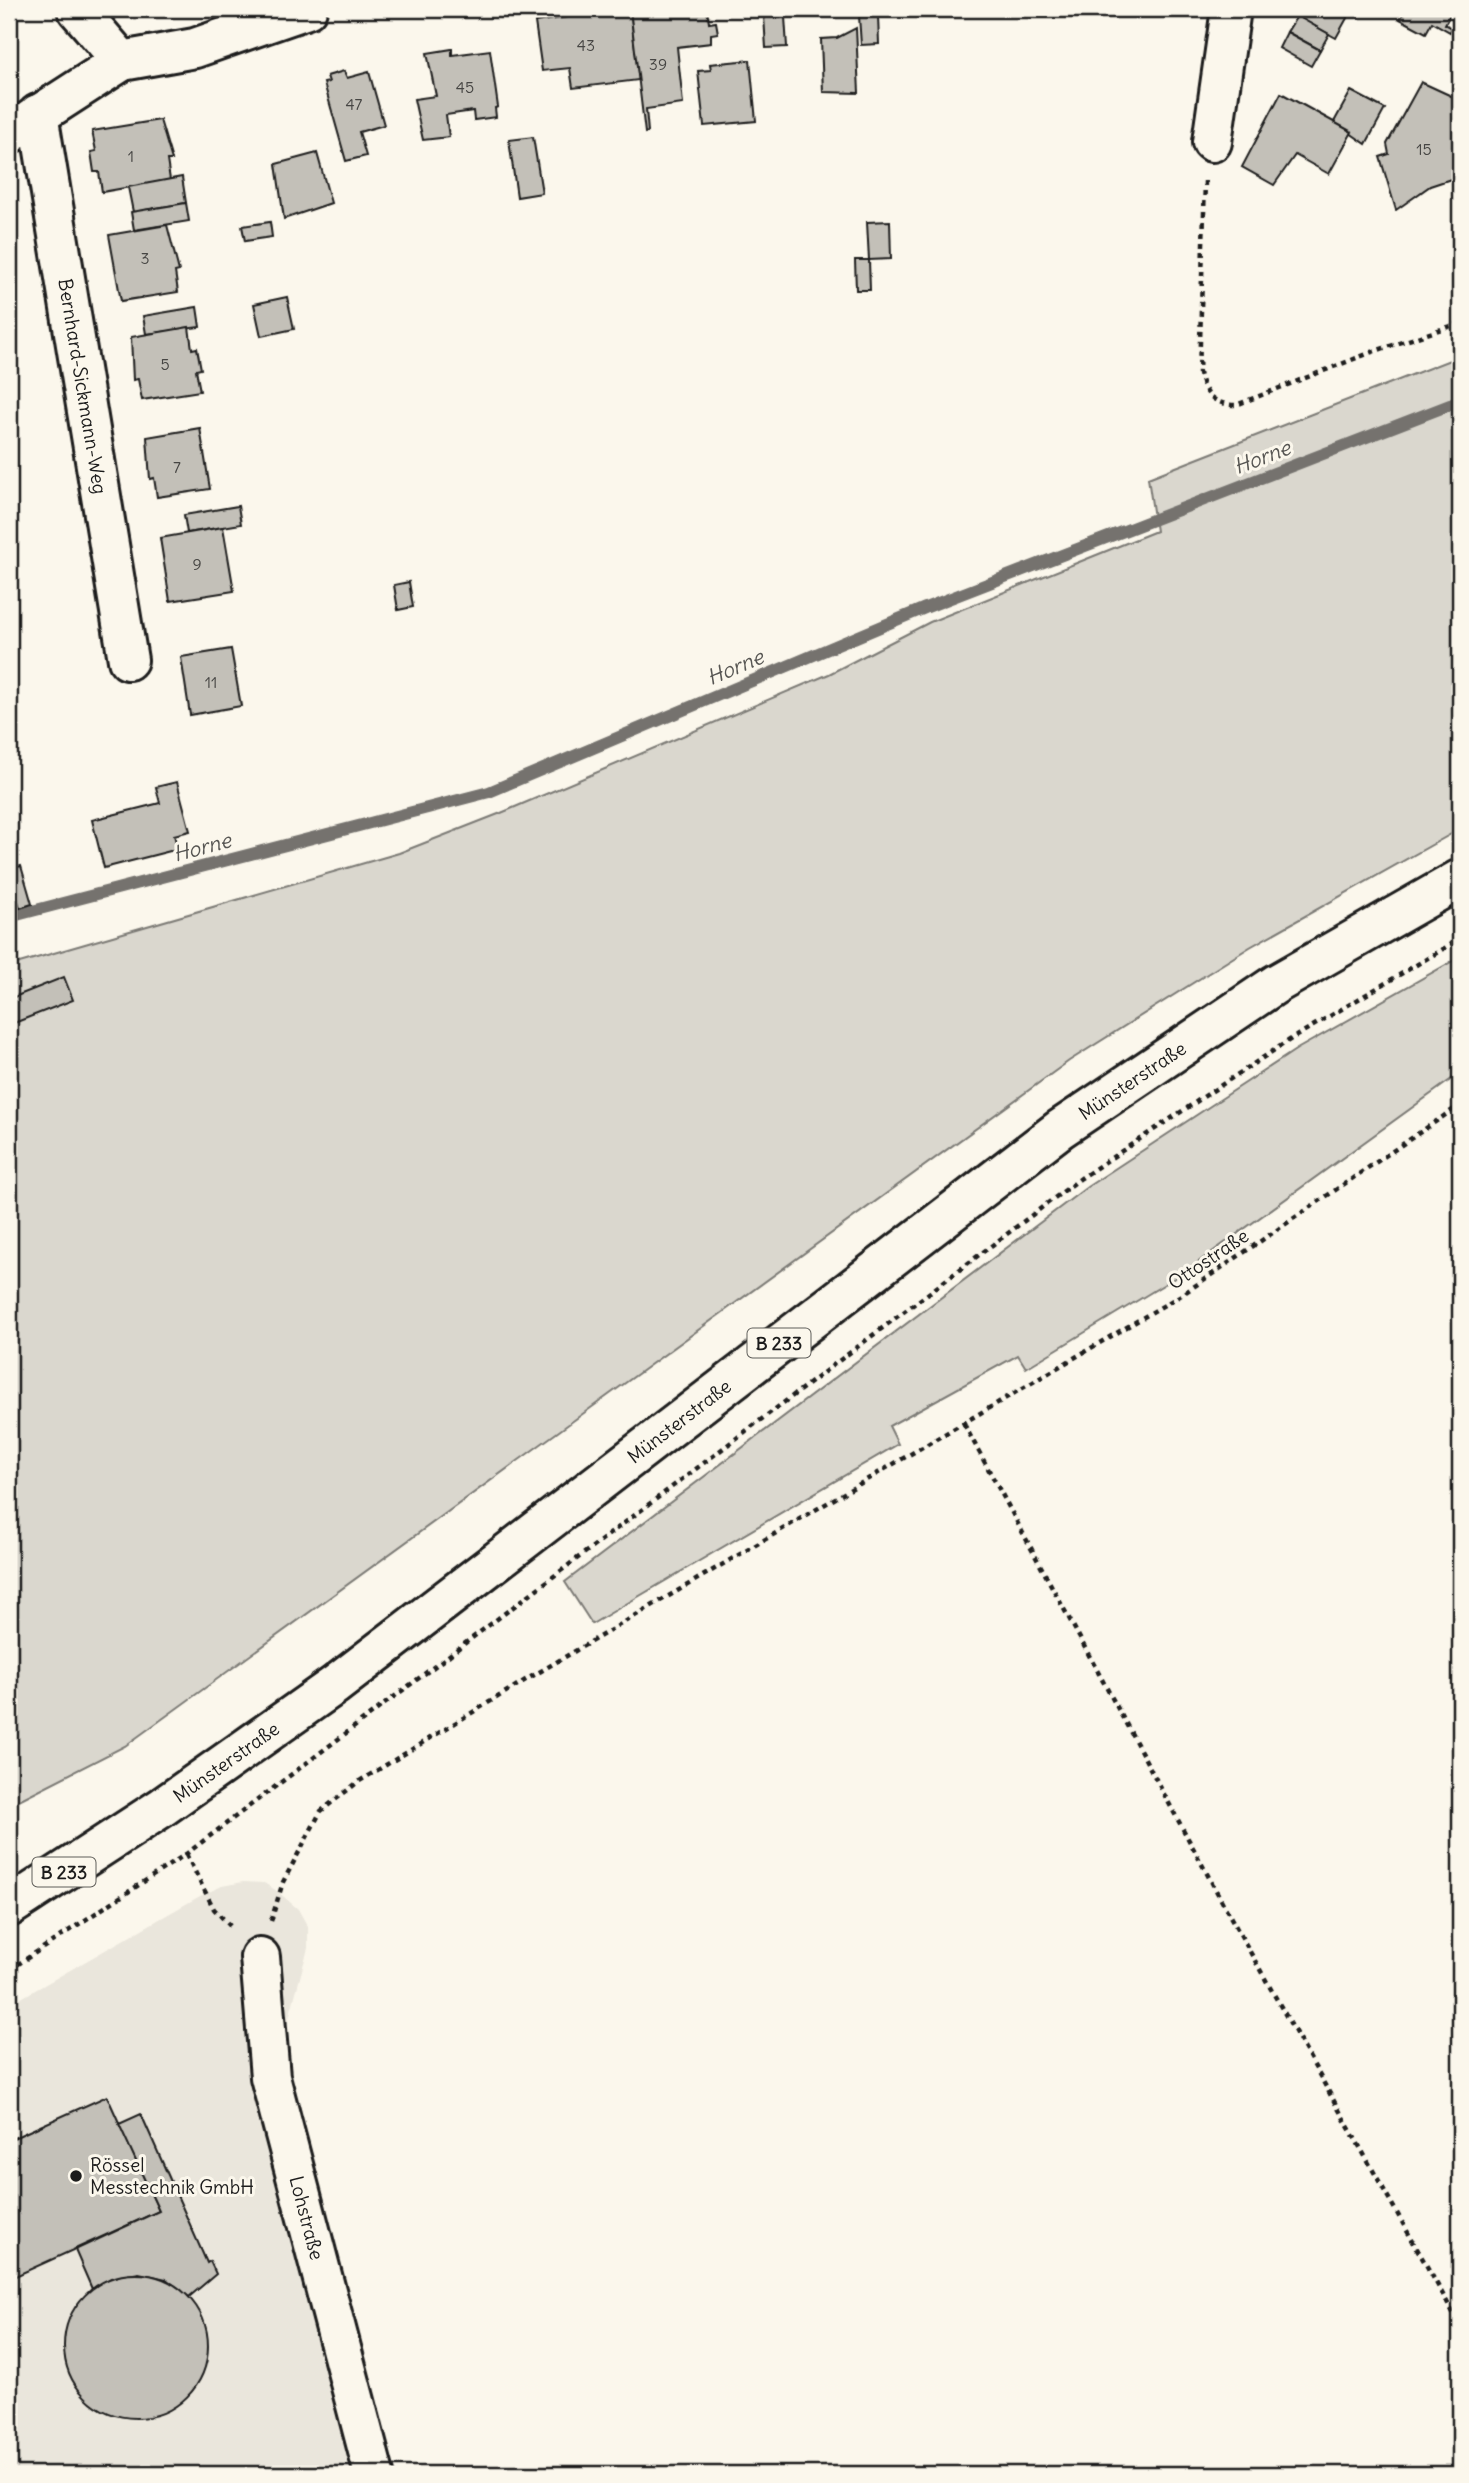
<svg xmlns="http://www.w3.org/2000/svg" width="1469" height="2483" font-family="Delius,sans-serif">
<style>
.built{fill:#eae6dc}
.green{fill:#dad7ce;stroke:#7b7a75;stroke-width:2}
.lines{fill:none;stroke-linecap:round;stroke-linejoin:round}
.stream{stroke:#74726e;stroke-width:12}
.building{fill:#c3c0b8;stroke:#1c1c1c;stroke-width:2}
.minor-casing{stroke:#1c1c1c;stroke-width:44}
.major-casing{stroke:#1c1c1c;stroke-width:44}
.path{stroke:#1c1c1c;stroke-width:4.5;stroke-dasharray:5 5;stroke-linecap:butt}
.minor{stroke:#fbf7ec;stroke-width:38}
.major{stroke:#fbf7ec;stroke-width:38}
.poi-dot{fill:#1c1c1c;stroke:#fbf7ec;stroke-width:2.5}
.labels{text-anchor:middle;dominant-baseline:central;stroke-width:6;stroke-linejoin:round;paint-order:stroke}
.number-label{font-size:16px;fill:#464543}
.shield{fill:#fbf7ec;stroke:#5f5e5a;stroke-width:2}
.shield-label{font-size:18px;font-weight:bold;fill:#1c1c1c}
.street-label{font-size:19px;fill:#1c1c1c;stroke:#fbf7ec}
.poi-label{font-size:19px;fill:#1c1c1c;stroke:#fbf7ec;text-anchor:start}
.water-label{font-size:21px;font-style:italic;fill:#575653;stroke:#fbf7ec}
</style>
<rect width="100%" height="100%" fill="#fbf7ec"/>
<filter id="ink" filterUnits="userSpaceOnUse"><feTurbulence type="fractalNoise" baseFrequency=".0143" numOctaves="2"/><feDisplacementMap in="SourceGraphic" scale="14" xChannelSelector="R" yChannelSelector="G"/><feConvolveMatrix kernelMatrix="1 2 1 2 8 2 1 2 1" color-interpolation-filters="sRGB"/></filter>
<g filter="url(#ink)">
<polygon class="built" points="243,1882 264,1883 277,1891 298,1909 308,1927 308,1948 286,2029 282,2074 383,2474 9,2474 9,2005 200,1896 222,1886"/>
<g class="green">
<polygon points="1460,356 1460,829 1250,947 1069,1061 125,1746 9,1805 9,966 399,853 501,813 829,674 930,622 1156,531 1148,478"/>
<polygon points="1460,957 1460,1073 1183,1273 1026,1368 1018,1355 889,1426 898,1444 592,1624 565,1582 1087,1187 1297,1049"/>
</g>
<g class="lines">
<polyline class="stream" points="9,917 489,792 925,608 1460,401"/>
</g>
<g class="building">
<polygon points="595,9 630,9 639,80 573,88 570,68 542,71 535,22 595,13"/>
<polygon points="630,9 707,9 709,23 716,22 718,33 711,34 711,43 677,47 683,104 646,109 648,132 645,133"/>
<polygon points="768,9 822,9 822,14 768,18"/>
<polygon points="859,9 894,9 894,14 859,16"/>
<polygon points="1284,9 1352,9 1336,38"/>
<polygon points="1406,9 1453,9 1445,24 1452,28 1450,32 1432,22 1426,33 1400,19"/>
<polygon points="878,15 879,44 861,45 859,16"/>
<polygon points="764,16 785,17 787,47 766,48"/>
<polygon points="1297,16 1329,34 1320,50 1287,32"/>
<polygon points="856,28 859,93 823,92 821,39 837,38"/>
<polygon points="1287,32 1320,50 1311,66 1279,48"/>
<polygon points="452,49 452,55 490,50 498,107 495,108 496,117 474,120 473,111 446,115 449,137 423,140 414,99 436,96 427,53"/>
<polygon points="750,60 756,121 704,126 698,71 711,70 710,64"/>
<polygon points="344,71 347,78 369,72 384,125 359,132 366,156 346,161 324,83 329,82 327,76"/>
<polygon points="1421,82 1460,100 1460,176 1430,186 1396,210 1380,157 1389,154 1387,144"/>
<polygon points="1351,91 1385,109 1366,144 1334,122"/>
<polygon points="1281,93 1352,132 1329,174 1295,155 1274,185 1242,167"/>
<polygon points="160,120 172,160 167,160 170,180 102,192 99,172 94,172 91,152 96,151 92,131"/>
<polygon points="533,137 542,193 517,197 509,140"/>
<polygon points="317,153 331,203 284,219 276,164"/>
<polygon points="182,177 186,203 133,212 128,187"/>
<polygon points="186,203 189,221 134,230 131,212"/>
<polygon points="890,221 891,259 869,260 867,222"/>
<polygon points="270,222 272,237 245,241 242,226"/>
<polygon points="167,225 179,271 175,272 178,292 121,301 109,235"/>
<polygon points="855,260 869,260 870,290 856,290"/>
<polygon points="287,297 294,329 261,336 254,304"/>
<polygon points="197,307 200,327 146,334 143,316"/>
<polygon points="189,327 192,349 197,348 201,369 196,370 200,391 142,400 138,379 133,380 131,337"/>
<polygon points="200,428 210,489 157,497 154,478 150,479 147,437"/>
<polygon points="238,506 241,524 187,533 184,515"/>
<polygon points="223,527 234,591 170,601 160,538"/>
<polygon points="409,582 413,607 398,610 394,585"/>
<polygon points="231,649 241,706 190,715 181,657"/>
<polygon points="177,782 190,831 174,835 178,849 104,868 92,820 160,803 156,787"/>
<polygon points="21,866 32,904 20,908 9,869"/>
<polygon points="64,977 73,1000 9,1025 9,999"/>
<polygon points="107,2096 159,2211 9,2279 9,2140"/>
<polygon points="141,2114 207,2263 210,2261 216,2274 189,2297 166,2279 139,2273 111,2278 92,2289 75,2250 159,2211 119,2124"/>
<circle cx="136" cy="2346" r="72"/>
</g>
<g class="lines">
<defs>
<g id="minor">
<polyline points="77,9 122,61 195,48 307,9"/>
<path id="s1" d="M38,114L128,660"/>
<polyline points="9,134 122,61"/>
<polyline points="1212,142 1231,9"/>
<path id="s2" d="M260,1957L270,2077L374,2474"/>
</g>
<g id="major">
<path id="s3" d="M9,1907L161,1808L335,1685L1060,1129L1276,984L1460,879"/>
</g>
</defs>
<use href="#minor" class="minor-casing"/>
<use href="#major" class="major-casing"/>
<g class="path">
<path d="M1205,181L1199,373C1204,394 1214,405 1236,405L1372,352L1460,323"/>
<polyline points="964,1424 1231,1918 1460,2325"/>
<polyline points="186,1854 214,1909 233,1929"/>
<polyline points="271,1921 283,1882 321,1811 358,1782 524,1681 1183,1294 1460,1105"/>
<polyline points="9,1970 186,1854 1081,1178 1291,1039 1460,939"/>
</g>
<use href="#minor" class="minor"/>
<use href="#major" class="major"/>
</g>
</g>
<circle class="poi-dot" cx="76" cy="2176" r="7"/>
<g class="labels">
<g class="number-label">
<text x="586" y="45">43</text>
<text x="658" y="64">39</text>
<text x="465" y="87">45</text>
<text x="354" y="104">47</text>
<text x="1424" y="149">15</text>
<text x="131" y="156">1</text>
<text x="145" y="258">3</text>
<text x="165" y="364">5</text>
<text x="177" y="467">7</text>
<text x="197" y="564">9</text>
<text x="211" y="682">11</text>
</g>
<g class="shield">
<rect x="747.5" y="1328.5" width="63" height="29" rx="5"/>
<rect x="32.5" y="1857.5" width="63" height="29" rx="5"/>
</g>
<g class="shield-label">
<text x="779" y="1343">B 233</text>
<text x="64" y="1872">B 233</text>
</g>
<g class="street-label">
<text stroke="none"><textPath href="#s1" startOffset="276">Bernhard-Sickmann-Weg</textPath></text>
<text stroke="none"><textPath href="#s3" startOffset="1395">Münsterstraße</textPath></text>
<text transform="translate(1208 1259) rotate(-34)">Ottostraße</text>
<text stroke="none"><textPath href="#s3" startOffset="828">Münsterstraße</textPath></text>
<text stroke="none"><textPath href="#s3" startOffset="261">Münsterstraße</textPath></text>
<text stroke="none"><textPath href="#s2" startOffset="266">Lohstraße</textPath></text>
</g>
<g class="poi-label">
<text x="90" y="2165">Rössel<tspan x="90" dy="22">Messtechnik GmbH</tspan></text>
</g>
<g class="water-label">
<text transform="translate(1262 457) rotate(-21)">Horne</text>
<text transform="translate(735 667) rotate(-23)">Horne</text>
<text transform="translate(202 847) rotate(-15)">Horne</text>
</g>
</g>
<rect width="1469" height="2483" fill="none" stroke="#fbf7ec" stroke-width="35"/>
<rect x="18" y="18" width="1434" height="2448" fill="none" stroke="#1c1c1c" stroke-width="2.5" filter="url(#ink)"/>
</svg>
